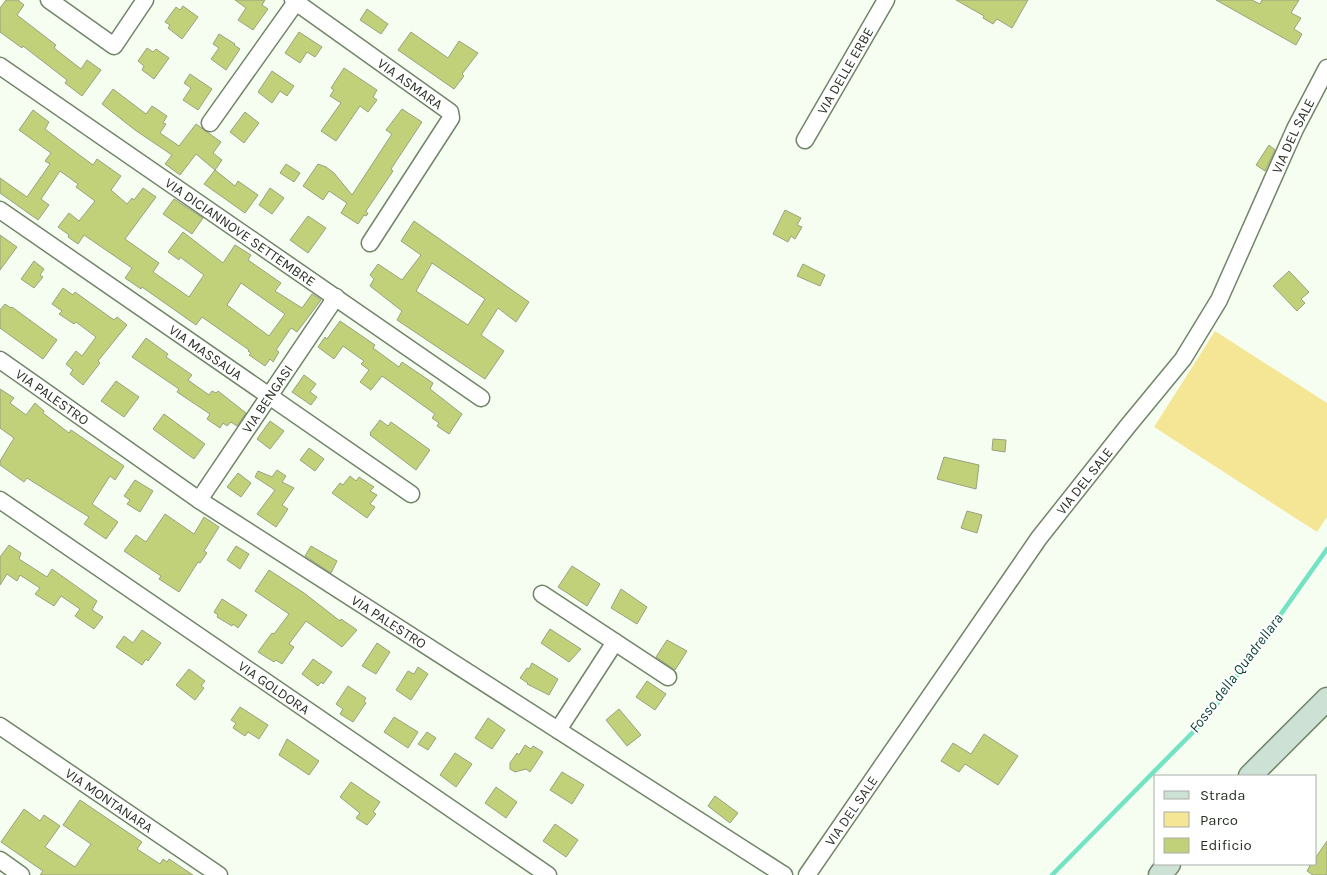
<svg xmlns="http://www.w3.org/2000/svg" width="1327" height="875" font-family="Karla,sans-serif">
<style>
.green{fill:#f5e695}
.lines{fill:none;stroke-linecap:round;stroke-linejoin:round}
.stream{stroke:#73e3c3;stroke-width:4.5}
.building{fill:#c1d179;stroke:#9aa280;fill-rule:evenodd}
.street-casing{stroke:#718568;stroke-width:19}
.secondary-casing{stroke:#718568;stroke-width:25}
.street{stroke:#fff;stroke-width:16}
.secondary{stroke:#cde1d4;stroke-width:22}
.labels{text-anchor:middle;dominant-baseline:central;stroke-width:4;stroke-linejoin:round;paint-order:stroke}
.street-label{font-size:14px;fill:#2b3327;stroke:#fff}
.water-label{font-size:15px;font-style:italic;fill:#114437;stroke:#fff}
</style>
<rect width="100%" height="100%" fill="#f5fef1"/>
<polygon class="green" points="1215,331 1327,403 1327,517 1317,532 1154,427"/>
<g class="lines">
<polyline class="stream" points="1052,875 1201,724 1212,711 1327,549"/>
</g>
<g class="building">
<polygon points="6,0 18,0 24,5 17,15 56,45 54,48 81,69 87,60 101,70 82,96 65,83 67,80 23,46 22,48 0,32 0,8"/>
<polygon points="235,0 265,0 262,5 268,9 253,30 238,20 246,8"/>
<polygon points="956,0 1028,0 1012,28 997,19 993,24 983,18 984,16"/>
<polygon points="1216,0 1252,0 1260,4 1262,0 1299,0 1291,13 1301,18 1294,29 1302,34 1296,45"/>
<polygon points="183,6 198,17 182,39 168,28 170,25 165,22 176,7 180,10"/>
<polygon points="367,9 388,24 381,34 360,20"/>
<polygon points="299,32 322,47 315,57 307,52 300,63 285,53"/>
<polygon points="411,32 448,58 459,41 478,53 462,74 464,76 454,89 398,50"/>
<polygon points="219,34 235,44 234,45 240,49 226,70 211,59 219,48 213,44"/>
<polygon points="147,48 153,52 156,49 169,58 154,79 142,70 144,66 138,61"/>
<polygon points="344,68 377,90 373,97 377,100 368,112 360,106 336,141 321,131 341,103 330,96 334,90 331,88"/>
<polygon points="272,71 294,86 287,96 280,91 272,103 258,92"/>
<polygon points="190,74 212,89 198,110 183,100 191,88 184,83"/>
<polygon points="113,89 146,114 152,106 167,116 163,123 166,124 160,133 179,146 196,124 221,142 213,153 222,160 215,170 196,154 180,175 165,164 172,155 135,130 102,104"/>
<polygon points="402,109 422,122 391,169 393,171 366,211 368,214 366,216 364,215 358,224 341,213 347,203 329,191 323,200 303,186 318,164 326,167 334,173 352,195 392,134 386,130"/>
<path d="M33,110L49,122L45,129L66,145L93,165L97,159L121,176L111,190L127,204L132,198L134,200L143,188L156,197L125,239L159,263L153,272L189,297L204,275L180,257L179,260L168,252L183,232L223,263L235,245L251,255L248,260L281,283L275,291L302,308L312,294L321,300L297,332L291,328L276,350L279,352L273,362L270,359L265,366L249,355L251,353L248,351L249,350L202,317L196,325L142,287L141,289L125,278L132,268L84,235L78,244L68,237L69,235L58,227L69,213L79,221L95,201L76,187L78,184L60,171L41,199L49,205L38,220L0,193V178L27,197L50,164L45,161L51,153L19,130ZM241,283L285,314L269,336L227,305Z"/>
<polygon points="245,112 259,123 244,143 230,132"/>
<polygon points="1269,145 1275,150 1265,171 1256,165"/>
<polygon points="286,164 300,173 294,182 280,173"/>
<polygon points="215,170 235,186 238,181 258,195 245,213 204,184"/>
<polygon points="270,188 284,198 272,214 259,205"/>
<polygon points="174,199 203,218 192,234 163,214"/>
<polygon points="785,210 801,218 797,225 802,227 795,239 791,236 788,242 773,234"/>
<polygon points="308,216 326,228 308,253 290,240"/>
<path d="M414,221L529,302L516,322L498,308L481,335L504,351L485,379L397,320L402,311L370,286L374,279L370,275L378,264L402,280L421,255L401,241ZM432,263L485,299L468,325L416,291Z"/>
<polygon points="0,235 17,247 0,270"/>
<polygon points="34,261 44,269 40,275 43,277 34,288 21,279"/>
<polygon points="803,264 825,275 820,286 797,276"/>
<polygon points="1289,271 1309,292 1301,299 1305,303 1297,311 1273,286"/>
<polygon points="63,288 73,295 75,292 114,320 117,317 127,325 98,361 100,363 83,385 70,374 73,370 66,364 76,351 82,356 96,337 76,322 74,324 59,314 62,311 52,304"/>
<polygon points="5,304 11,308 12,307 57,340 43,359 0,328 0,310"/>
<polygon points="340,321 375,345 373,348 399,367 402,362 433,383 430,389 462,414 449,434 437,426 439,423 432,418 435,414 382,376 371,390 360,382 369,370 361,364 364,361 343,346 334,359 318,347 325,337 327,339"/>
<polygon points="146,338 168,354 166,357 192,375 188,380 209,395 212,391 216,393 218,391 246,413 237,426 231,422 227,426 223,423 220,428 207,419 210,414 177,392 179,389 132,357"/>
<polygon points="304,375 316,384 310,392 317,397 311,405 292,392"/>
<polygon points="116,381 139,397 124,417 101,401"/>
<polygon points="0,389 14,398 10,403 26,415 35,403 44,411 43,413 69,433 71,430 124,466 115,480 110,476 92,504 118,522 106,539 84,524 89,517 27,478 24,482 0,465 0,461 14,438 0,428"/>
<polygon points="164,414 205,444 194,459 153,429"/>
<polygon points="380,420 388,426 391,422 430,450 416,470 370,435 371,434 370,433"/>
<polygon points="270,421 284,431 270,449 257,439"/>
<polygon points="993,439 1006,440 1005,452 992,450"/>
<polygon points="309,448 324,459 315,471 300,460"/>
<polygon points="944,457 979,465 976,489 937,479"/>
<polygon points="277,470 286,476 282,482 294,488 282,505 288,509 276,527 257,514 275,490 255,477 258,471 272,477"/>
<polygon points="238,473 251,483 241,497 227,487"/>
<polygon points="350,476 356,481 359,477 374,487 370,491 377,495 370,504 375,507 367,518 332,493 340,483 343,485"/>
<polygon points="135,480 153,491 140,512 127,504 130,500 124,496"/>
<polygon points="967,511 982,515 977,533 961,528"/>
<polygon points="165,514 194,534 204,517 219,527 204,551 207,553 200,563 198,562 179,592 159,579 161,576 124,551 136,535 146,542"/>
<polygon points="9,545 21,553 19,559 47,577 52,569 97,601 92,610 103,617 94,629 75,616 80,609 61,596 54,606 35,594 40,588 20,575 17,581 7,574 0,585 0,557"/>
<polygon points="236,546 249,554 240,569 227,560"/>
<polygon points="311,546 337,561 331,573 305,556"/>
<polygon points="572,566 600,584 587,606 558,587"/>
<polygon points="269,570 304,593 340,621 341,619 357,630 342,647 306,621 289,644 294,647 282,664 276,660 274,662 258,652 269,637 272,633 274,634 289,614 255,591"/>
<polygon points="621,589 647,607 637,624 611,608"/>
<polygon points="222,599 247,615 238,628 233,624 232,626 217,617 218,615 214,612"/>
<polygon points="550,629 581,649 569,662 541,643"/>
<polygon points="142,630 161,643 148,661 146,659 142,665 116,647 124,636 133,643"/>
<polygon points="667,640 687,651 675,670 656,657"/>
<polygon points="377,643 390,652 376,674 362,666"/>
<polygon points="313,659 332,672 323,684 321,682 318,686 302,674"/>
<polygon points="532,663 558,679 549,695 527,684 528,683 520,678 527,668 529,669"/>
<polygon points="418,667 428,674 411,700 396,690 408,671 414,674"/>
<polygon points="189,669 205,681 201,686 204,688 195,700 176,685"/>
<polygon points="647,681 666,694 655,710 636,697"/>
<polygon points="348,686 366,698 364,701 366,703 353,722 340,714 343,709 336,704"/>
<polygon points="240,707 268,725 259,739 248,732 245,736 233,728 236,723 231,720"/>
<polygon points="619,709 641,735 627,746 606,720"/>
<polygon points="394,717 418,732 408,748 384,732"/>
<polygon points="488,718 505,730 492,749 475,738"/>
<polygon points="427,732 436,738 428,750 418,744"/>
<polygon points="984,734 1018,756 998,785 965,764 959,772 941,761 953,743 971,754"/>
<polygon points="287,739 319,761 309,775 279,755"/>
<polygon points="525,745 531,749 533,746 543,752 530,772 526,769 515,772 510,769 510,763 517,753 519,755"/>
<polygon points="455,753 472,764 456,787 440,775"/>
<polygon points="562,772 584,785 572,804 550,790"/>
<polygon points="351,782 380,802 373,812 376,814 367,825 356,818 360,813 340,797"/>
<polygon points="496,787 517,802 506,818 485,803"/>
<polygon points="715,796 738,813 730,823 708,806"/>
<polygon points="80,800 142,842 137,849 160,864 163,859 167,862 169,859 193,875 40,875 43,871 1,842 24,809 40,821 44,815 60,826 45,847 75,867 91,844 63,825"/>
<polygon points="555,824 578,840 566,857 543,841"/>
<polygon points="1327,841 1327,875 1313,875 1307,871 1311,864 1316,864 1316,857"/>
</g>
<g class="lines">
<defs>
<g id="street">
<polyline points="49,0 114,46 145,0"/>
<path id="s1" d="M293,0L450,112L451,118L370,243"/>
<path id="s2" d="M0,66L481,398"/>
<polyline points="210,123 296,2"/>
<path id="s3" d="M805,140L886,0"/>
<path id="s4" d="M0,210L411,494"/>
<path id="s5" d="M0,360L199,500L784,875"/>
<path id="s6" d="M0,500L548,875"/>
<path id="s7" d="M199,500L336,297"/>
<polyline points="542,594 668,677"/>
<path id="s8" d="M0,726L219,875"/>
<polyline points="558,730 615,642"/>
<polyline points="0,860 21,875"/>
<path id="s9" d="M807,875L1039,538L1127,427L1183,359L1219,300L1295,129L1327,68"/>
</g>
<g id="secondary">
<polyline points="1250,776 1327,699"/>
<polyline points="1160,875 1169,864"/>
</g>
</defs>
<use href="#street" class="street-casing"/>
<use href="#secondary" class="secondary-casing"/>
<use href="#street" class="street"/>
<use href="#secondary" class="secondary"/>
</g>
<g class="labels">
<g class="street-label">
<text stroke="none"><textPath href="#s3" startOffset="80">VIA DELLE ERBE</textPath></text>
<text stroke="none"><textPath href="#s1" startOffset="144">VIA ASMARA</textPath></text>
<text stroke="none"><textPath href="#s9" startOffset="888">VIA DEL SALE</textPath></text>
<text stroke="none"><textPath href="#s2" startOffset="292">VIA DICIANNOVE SETTEMBRE</textPath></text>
<text stroke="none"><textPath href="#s4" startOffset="250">VIA MASSAUA</textPath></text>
<text stroke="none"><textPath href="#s5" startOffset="64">VIA PALESTRO</textPath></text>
<text stroke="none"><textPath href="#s7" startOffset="122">VIA BENGASI</textPath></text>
<text stroke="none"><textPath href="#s9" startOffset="482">VIA DEL SALE</textPath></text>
<text stroke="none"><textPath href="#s5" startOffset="469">VIA PALESTRO</textPath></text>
<text stroke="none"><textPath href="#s6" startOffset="332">VIA GOLDORA</textPath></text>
<text stroke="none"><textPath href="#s8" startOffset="132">VIA MONTANARA</textPath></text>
<text stroke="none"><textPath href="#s9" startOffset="78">VIA DEL SALE</textPath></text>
</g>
<g class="water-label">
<text transform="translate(1236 673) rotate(-53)">Fosso della Quadrellara</text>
</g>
</g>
<rect x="1154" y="775" width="162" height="90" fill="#ffffff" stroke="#aaada9"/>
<rect x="1164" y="791" width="25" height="8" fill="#cde1d4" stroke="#aaada9"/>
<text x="1200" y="800" font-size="15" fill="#2b3327">Strada</text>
<rect x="1164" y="812" width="25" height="15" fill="#f5e695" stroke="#aaada9"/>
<text x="1200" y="825" font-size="15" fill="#2b3327">Parco</text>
<rect x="1164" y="838" width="25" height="15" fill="#c1d179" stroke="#aaada9"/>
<text x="1200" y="850" font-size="15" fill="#2b3327">Edificio</text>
</svg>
